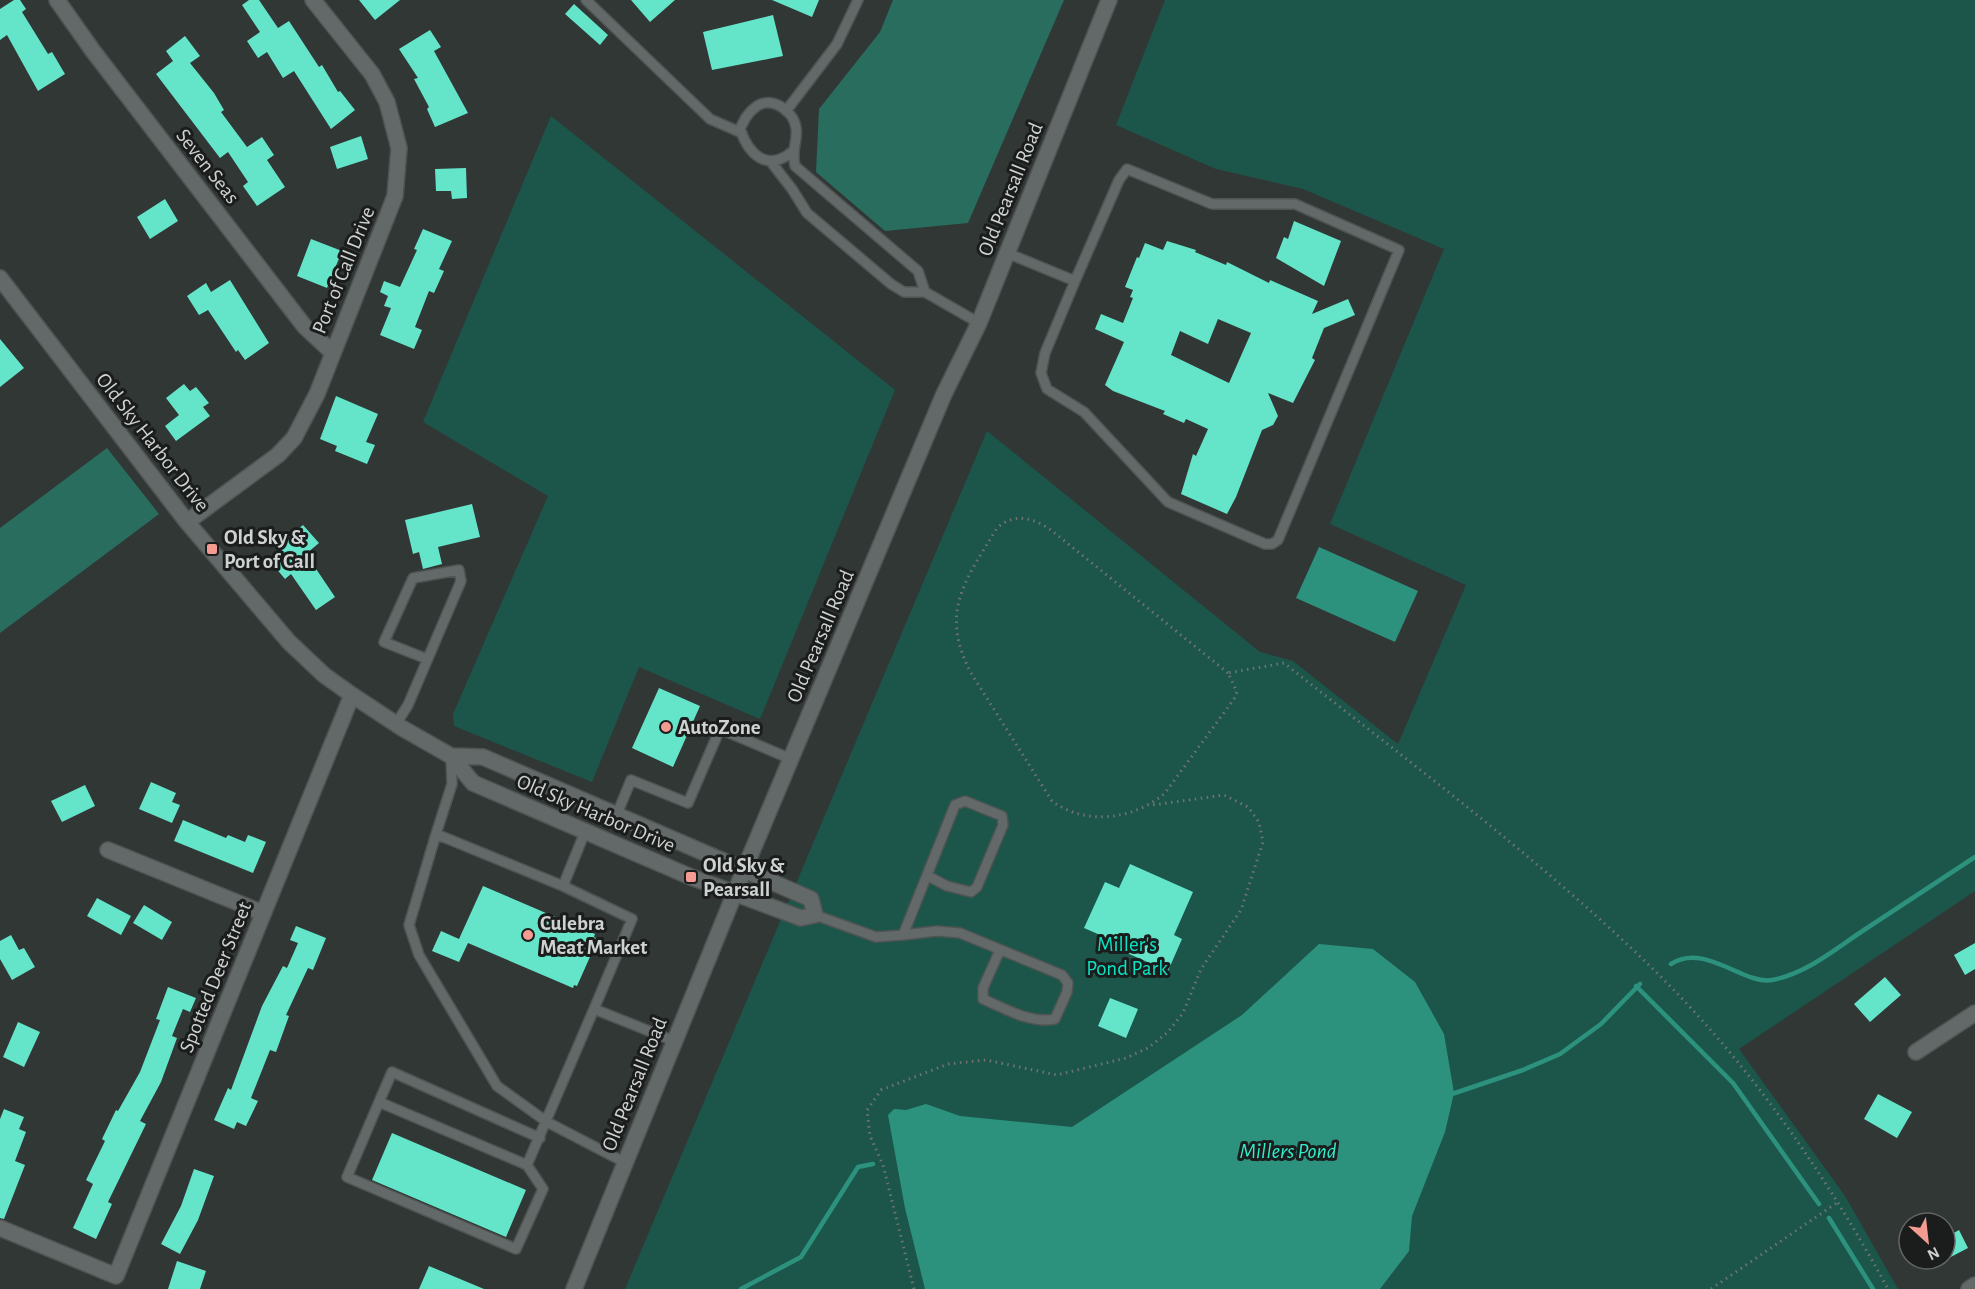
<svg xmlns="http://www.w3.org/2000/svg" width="1975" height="1289" font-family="'Alegreya Sans',sans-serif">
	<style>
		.green { fill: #1c564a }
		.forest { fill: #296d5f }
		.water { fill: #2c927e }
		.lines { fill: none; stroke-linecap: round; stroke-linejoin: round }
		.stream { stroke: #2c927e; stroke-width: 4.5 }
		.building { fill: #64e5ca; fill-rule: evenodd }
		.service-casing { stroke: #4f5453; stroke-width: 12 }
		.minor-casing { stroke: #4f5453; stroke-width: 18 }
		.secondary-casing { stroke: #4f5453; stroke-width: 18 }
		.path { stroke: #6f7472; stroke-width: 3; stroke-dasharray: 1.5 4.5; stroke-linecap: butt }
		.service { stroke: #636968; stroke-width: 9 }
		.minor { stroke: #636968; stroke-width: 15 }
		.secondary { stroke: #636968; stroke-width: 15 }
		.poi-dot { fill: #f59c92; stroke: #1b1d1d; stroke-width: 2 }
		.labels { text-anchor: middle; stroke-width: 6; stroke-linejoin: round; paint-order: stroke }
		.street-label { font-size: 21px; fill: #ced2d1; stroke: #1b1d1d }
		.poi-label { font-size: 21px; font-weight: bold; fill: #ced2d1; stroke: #1b1d1d; text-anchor: start }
		.park-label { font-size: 21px; fill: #09e3c2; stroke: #1b1d1d }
		.water-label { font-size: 22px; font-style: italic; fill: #2fefce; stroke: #1b1d1d }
	</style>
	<rect width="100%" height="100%" fill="#313735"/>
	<!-- green -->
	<path class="green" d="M 1165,0 L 1975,0 L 1975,891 L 1739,1049 L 1845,1196 L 1898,1289 L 625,1289 L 987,431 L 1260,652 L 1293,661 L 1398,744 L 1466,585 L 1330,524 L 1444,249 L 1303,189 L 1216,169 L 1116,125 Z
		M 551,116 L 895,390 L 760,719 L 639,667 L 592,782 L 454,726 L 453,714 L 548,496 L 423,422 Z"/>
	<!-- forest -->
	<path class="forest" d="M 893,0 L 1064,0 L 968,223 L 885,231 L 816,172 L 819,109 L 880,32 Z
		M 107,448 L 159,514 L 0,633 L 0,528 Z"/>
	<!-- water -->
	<path class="water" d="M 1319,547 L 1418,591 L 1395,642 L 1296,598 Z
		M 1319,944 L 1373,949 L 1415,982 L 1444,1034 L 1454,1093 L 1445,1132 L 1412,1216 L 1409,1251 L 1380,1289 L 925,1289 L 905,1208 L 888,1115 L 894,1109 L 906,1110 L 926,1104 L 960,1116 L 1072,1127 L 1242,1015 Z"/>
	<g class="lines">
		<!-- stream -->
		<path class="stream" d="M 1671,964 C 1705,942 1743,985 1772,980 C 1806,974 1835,949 1864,930 C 1901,906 1938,881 1975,857
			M 1636,986 L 1733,1083 L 1819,1204
			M 1449,1095 L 1523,1070 L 1560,1054 L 1601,1024 L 1640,984
			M 1829,1218 L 1873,1289
			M 741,1289 L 801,1257 L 858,1167 L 873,1164"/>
	</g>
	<!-- building -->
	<path class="building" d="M 14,0 L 20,0 L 26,9 L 22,12 L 48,54 L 52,52 L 65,74 L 38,91 L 7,35 L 0,40 L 0,9 Z
		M 249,0 L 259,0 L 278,28 L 289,21 L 319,67 L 322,65 L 338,92 L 340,91 L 355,110 L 331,129 L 294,71 L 283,78 L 267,52 L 258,58 L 247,41 L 260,32 L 242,5 Z
		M 359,0 L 400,0 L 375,20 Z
		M 631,0 L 675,0 L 650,22 Z
		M 772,0 L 819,0 L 812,17 Z
		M 574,4 L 608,35 L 600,45 L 565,14 Z
		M 773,15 L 783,56 L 712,70 L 703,32 Z
		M 430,30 L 441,47 L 434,51 L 468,113 L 435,127 L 427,109 L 429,107 L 414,79 L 418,78 L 399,49 Z
		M 185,36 L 200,56 L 190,63 L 214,93 L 224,110 L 221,112 L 247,147 L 262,137 L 274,155 L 267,160 L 285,187 L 257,206 L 243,186 L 248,182 L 228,152 L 220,158 L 156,74 L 173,61 L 166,51 Z
		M 361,136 L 368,159 L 337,169 L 330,147 Z
		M 466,168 L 467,198 L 452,199 L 451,191 L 436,191 L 435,169 Z
		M 165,199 L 178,221 L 150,239 L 137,217 Z
		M 1294,221 L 1341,241 L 1324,286 L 1276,258 L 1284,237 L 1288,239 Z
		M 423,229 L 452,241 L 439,269 L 444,271 L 434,293 L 429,291 L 415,327 L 422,330 L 414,349 L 380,335 L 391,308 L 384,306 L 388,296 L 380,292 L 384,281 L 400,287 L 417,250 L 414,249 Z
		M 311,239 L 342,251 L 327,288 L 297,276 Z
		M 1167,241 L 1196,250 L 1195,252 L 1226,265 L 1227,262 L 1269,283 L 1270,280 L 1318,301 L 1312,314 L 1348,299 L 1355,315 L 1324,328 L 1312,358 L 1315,360 L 1293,403 L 1268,393 L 1278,416 L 1273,425 L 1262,430 L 1236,497 L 1227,514 L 1181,494 L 1193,454 L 1196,456 L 1208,429 L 1186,419 L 1184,423 L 1163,414 L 1165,411 L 1113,391 L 1105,385 L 1124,342 L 1095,329 L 1101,314 L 1123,323 L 1133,298 L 1130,297 L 1133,290 L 1125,287 L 1137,257 L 1139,258 L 1145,243 L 1163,250 ZM 1218,319 L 1251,333 L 1229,383 L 1171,355 L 1180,331 L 1208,344 Z
		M 230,280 L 269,343 L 245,360 L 238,350 L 236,352 L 208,310 L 199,315 L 187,296 L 206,283 L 211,292 Z
		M 0,339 L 24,368 L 0,387 Z
		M 184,384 L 190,391 L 196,387 L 209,403 L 203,407 L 210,416 L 176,441 L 165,426 L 179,415 L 166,398 Z
		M 336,396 L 378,414 L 366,442 L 375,445 L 367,464 L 335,451 L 337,446 L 320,439 Z
		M 472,504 L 480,537 L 438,547 L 442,564 L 423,569 L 419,552 L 413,554 L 405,520 Z
		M 303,525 L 319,543 L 306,554 L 335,597 L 316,610 L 291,574 L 285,579 L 274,566 L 285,558 L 276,547 Z
		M 659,688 L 700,706 L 673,767 L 632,748 Z
		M 151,782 L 176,793 L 172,802 L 180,805 L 172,823 L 139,809 Z
		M 85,785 L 95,806 L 62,822 L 51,801 Z
		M 183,820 L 226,838 L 228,835 L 245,842 L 248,835 L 266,842 L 253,873 L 174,841 Z
		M 1130,864 L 1193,892 L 1174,935 L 1182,939 L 1168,971 L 1104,943 L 1107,938 L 1084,928 L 1105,882 L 1119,888 Z
		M 483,886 L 595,934 L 594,937 L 598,939 L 577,986 L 574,985 L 573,988 L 468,943 L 459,962 L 432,951 L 441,931 L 459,939 Z
		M 97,898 L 131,916 L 121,935 L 87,916 Z
		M 144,905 L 172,922 L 162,940 L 133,923 Z
		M 296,926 L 326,938 L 313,970 L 308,968 L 286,1015 L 289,1016 L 276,1052 L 270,1050 L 251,1098 L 258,1101 L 246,1126 L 237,1122 L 234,1129 L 214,1120 L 228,1088 L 231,1090 L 262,1006 L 283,966 L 287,968 L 298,943 L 290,940 Z
		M 11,935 L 19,950 L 24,948 L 35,967 L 12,980 L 0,959 L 0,941 Z
		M 1975,943 L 1975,969 L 1965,975 L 1954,955 Z
		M 1885,977 L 1901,995 L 1870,1022 L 1854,1004 Z
		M 168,987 L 196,998 L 190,1012 L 183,1009 L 172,1036 L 177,1038 L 161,1082 L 140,1121 L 146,1124 L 108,1202 L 112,1204 L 96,1239 L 73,1228 L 93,1184 L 86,1180 L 105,1141 L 102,1139 L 116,1110 L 118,1111 L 140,1072 L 160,1020 L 156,1019 Z
		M 1110,998 L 1138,1009 L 1126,1038 L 1098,1026 Z
		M 18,1022 L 40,1032 L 24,1067 L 3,1057 Z
		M 1878,1094 L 1912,1112 L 1897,1138 L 1864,1119 Z
		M 4,1109 L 24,1117 L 19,1129 L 26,1132 L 15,1161 L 25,1165 L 4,1219 L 0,1218 L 0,1119 Z
		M 392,1133 L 526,1190 L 506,1237 L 372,1180 Z
		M 194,1169 L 214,1176 L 198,1220 L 180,1254 L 161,1244 L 181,1206 Z
		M 1959,1230 L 1968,1248 L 1945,1260 L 1945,1238 Z
		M 177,1261 L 206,1271 L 200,1289 L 168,1289 Z
		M 429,1266 L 484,1289 L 419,1289 Z"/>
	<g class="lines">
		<defs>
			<path id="service" d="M 586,0 L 710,119 L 742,133
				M 786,111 L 837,44 L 858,0
				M 792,152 C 767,172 749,155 740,129 C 744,120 748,112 757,106 C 772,96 794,111 796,128 C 798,143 791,148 795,166 L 918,271 L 925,292
				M 771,162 L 792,189 L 807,213 L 891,284 L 904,292 L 925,292 L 979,323
				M 1007,253 L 1075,281 L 1045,353 L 1041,373 L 1047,389 L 1084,412 L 1168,502 L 1265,544 L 1272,544 L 1278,540 L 1399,250 L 1295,204 L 1212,204 L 1127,169 L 1119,180 L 1075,281
				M 396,724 L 408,705 L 461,581 L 459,570 L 413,578 L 384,642 L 427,659
				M 451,759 L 452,784 L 436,834 L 563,886 L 632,919 L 594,1009 L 674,1041
				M 617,814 L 631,780 L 688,803 L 720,729 L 791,759
				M 436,834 L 409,925 L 419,955 L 497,1086 L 547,1122 L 624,1162
				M 563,886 L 585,832
				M 815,915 L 876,937 L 903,935 L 955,805 L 965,801 L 1002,816 L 1003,825 L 977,887 L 971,892 L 947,886 L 928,876
				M 903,935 L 937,931 L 960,933 L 1062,975 L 1068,983 L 1067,992 L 1055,1019 C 1030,1024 1006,1009 983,999 L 983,988 L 1000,950
				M 379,1102 L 392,1072 L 540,1138
				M 527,1165 L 543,1189 L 516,1249 L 347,1177 L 379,1102 L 527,1165 L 594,1009"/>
			<path id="minor" d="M 57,0 L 93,51 L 305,327 L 332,352
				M 0,278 L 187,522 L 289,642 L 324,675 L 352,695 L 402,728 L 451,756 L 473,783 L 691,877 L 801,918 L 815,915 L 811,899 L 483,757 L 451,756
				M 187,522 L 278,455 L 294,438 L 317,394 L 395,196 L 399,148 L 387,102 L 372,74 L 313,0
				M 108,850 L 263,913
				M 1916,1052 L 1975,1013
				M 0,1228 L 116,1276 L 352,695
				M 1969,1289 L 1975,1285"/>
			<path id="secondary" d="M 574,1289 L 745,868 L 944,394 L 979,323 L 1109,0"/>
		</defs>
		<!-- service casing -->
		<use href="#service" class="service-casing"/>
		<!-- minor casing -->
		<use href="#minor" class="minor-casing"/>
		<!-- secondary casing -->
		<use href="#secondary" class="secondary-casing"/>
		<!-- path -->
		<path class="path" d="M 1228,673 L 1051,530 C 1033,518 1015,512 997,528 C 965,581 939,612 971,673 L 1052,801 C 1085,826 1134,820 1165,793 L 1234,699 L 1237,692 L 1228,673 L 1284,663 C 1409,762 1539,858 1653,969 C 1748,1062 1825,1173 1888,1289
			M 914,1289 L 883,1165 L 870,1136 L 867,1110 L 881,1090 L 948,1064 L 986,1060 L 1057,1075 L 1126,1058 L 1148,1048 L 1168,1032 L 1183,1013 L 1201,969 L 1241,910 L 1263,842 L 1259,822 L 1248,807 L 1224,795 L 1153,805
			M 1711,1289 L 1838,1202"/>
		<!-- service -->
		<use href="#service" class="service"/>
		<!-- minor -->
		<use href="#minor" class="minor"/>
		<!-- secondary -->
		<use href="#secondary" class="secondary"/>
	</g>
	<!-- markers -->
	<g class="poi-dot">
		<rect x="206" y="543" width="12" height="12" rx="3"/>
		<circle cx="666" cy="727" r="6"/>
		<rect x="685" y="871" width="12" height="12" rx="3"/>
		<circle cx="528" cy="935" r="6"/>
	</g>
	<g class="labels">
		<!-- street labels -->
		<g class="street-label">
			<text transform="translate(208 166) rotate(52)" y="7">Seven Seas</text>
			<text transform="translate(1010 189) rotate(-68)" y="7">Old Pearsall Road</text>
			<text transform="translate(343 270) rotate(-68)" y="7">Port of Call Drive</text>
			<text transform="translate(153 442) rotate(52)" y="7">Old Sky Harbor Drive</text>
			<text transform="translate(820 636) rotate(-67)" y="7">Old Pearsall Road</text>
			<text transform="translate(596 813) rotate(23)" y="7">Old Sky Harbor Drive</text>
			<text transform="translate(215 977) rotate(-68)" y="7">Spotted Deer Street</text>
			<text transform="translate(634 1084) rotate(-68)" y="7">Old Pearsall Road</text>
		</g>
		<!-- poi labels -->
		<g class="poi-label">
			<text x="224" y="544">Old Sky &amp;<tspan x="224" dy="24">Port of Call</tspan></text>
			<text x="678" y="734">AutoZone</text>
			<text x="703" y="872">Old Sky &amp;<tspan x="703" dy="24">Pearsall</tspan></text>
			<text x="540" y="930">Culebra<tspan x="540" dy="24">Meat Market</tspan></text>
		</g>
		<!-- park labels -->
		<g class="park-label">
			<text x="1127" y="951">Miller's<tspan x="1127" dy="24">Pond Park</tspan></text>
		</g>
		<!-- water labels -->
		<g class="water-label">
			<text x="1288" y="1158">Millers Pond</text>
		</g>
	</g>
	<!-- north arrow -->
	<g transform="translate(1927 1241) rotate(153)"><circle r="28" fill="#1b1d1d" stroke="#636565" stroke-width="1.5"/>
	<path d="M0-4.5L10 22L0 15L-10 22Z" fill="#f59c92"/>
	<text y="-9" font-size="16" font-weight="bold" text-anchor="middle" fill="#ced2d1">N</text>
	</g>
</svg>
